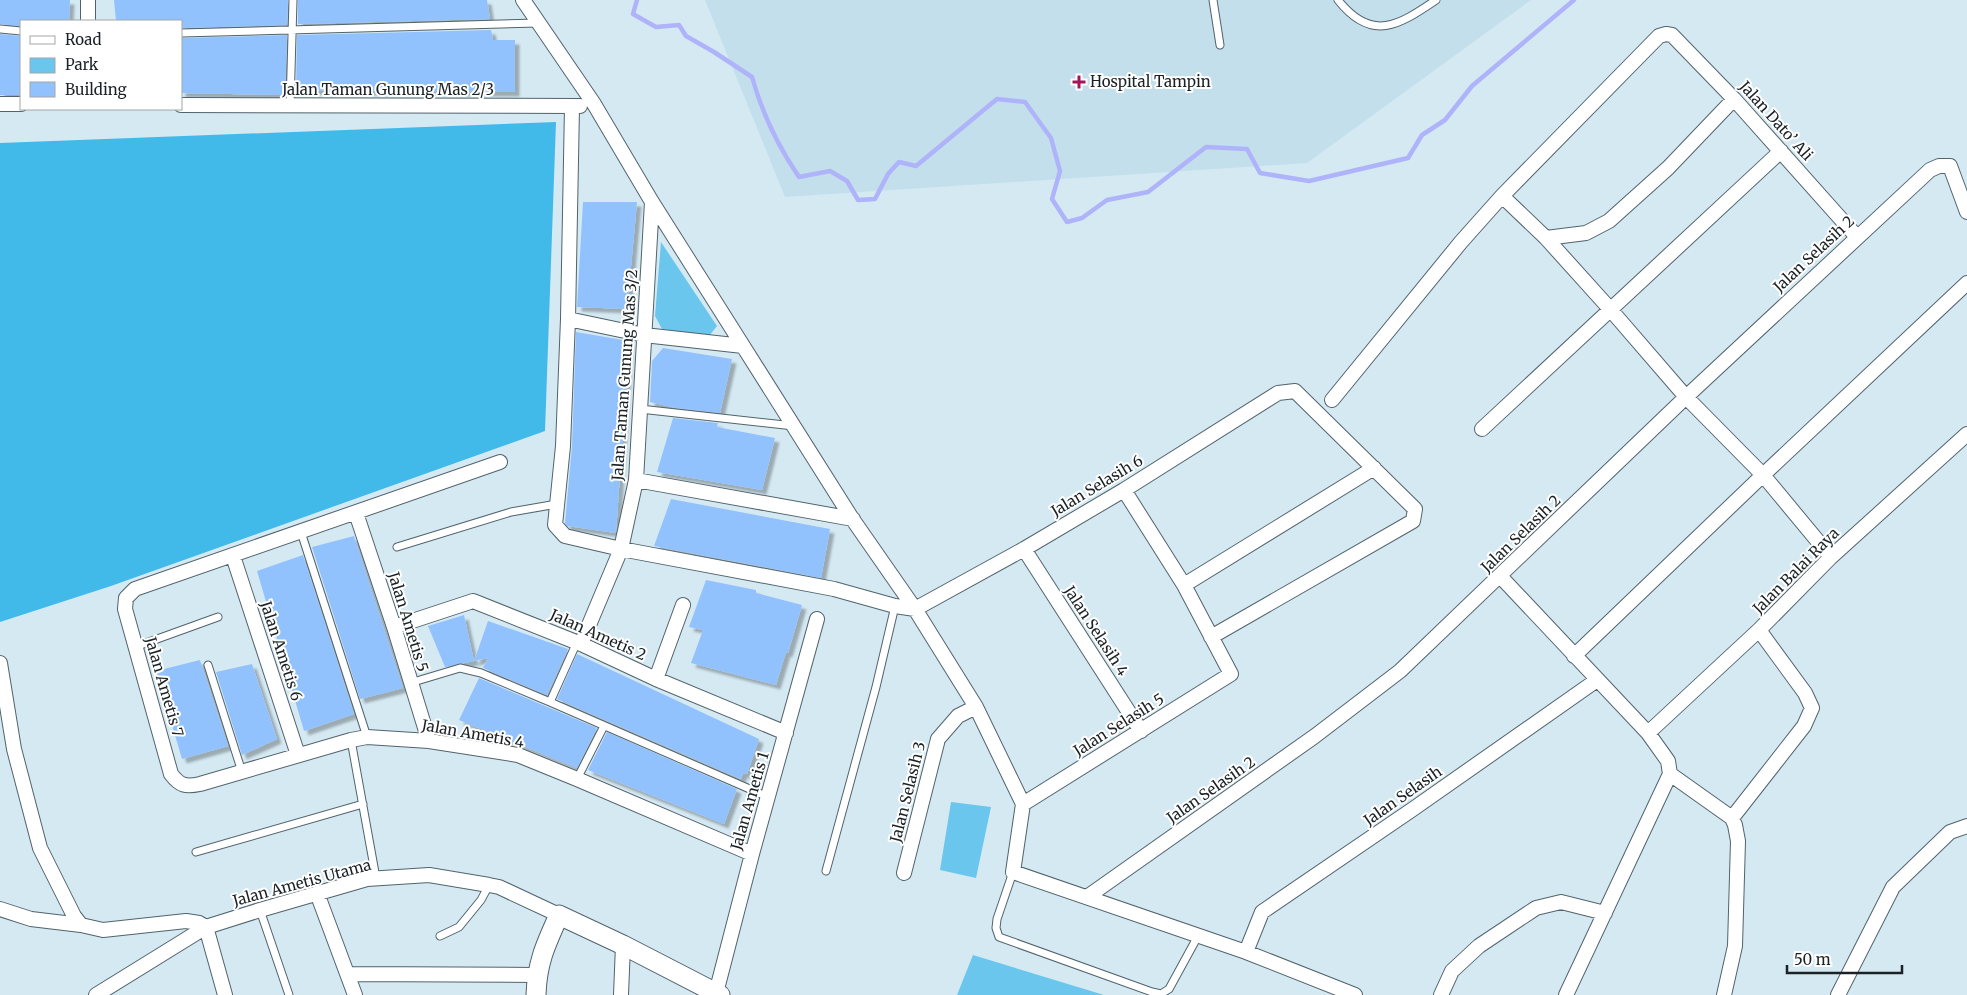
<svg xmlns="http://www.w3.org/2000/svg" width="1967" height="995" font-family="Merriweather,serif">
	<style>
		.built { fill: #c3dfec }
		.green { fill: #6ac6ed }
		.forest { fill: #41bae9 }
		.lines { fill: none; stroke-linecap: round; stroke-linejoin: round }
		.stream { stroke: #afb3fa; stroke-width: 4.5 }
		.building { fill: #92c2fe; filter: url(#shadow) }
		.lane-casing { stroke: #51636c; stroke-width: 9 }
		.street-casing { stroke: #51636c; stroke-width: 16 }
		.secondary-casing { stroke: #51636c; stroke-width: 21 }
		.lane { stroke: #fff; stroke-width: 7 }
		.street { stroke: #fff; stroke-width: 14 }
		.secondary { stroke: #fff; stroke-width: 19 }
		.poi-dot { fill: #a41558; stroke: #fff; stroke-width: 2 }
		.labels { text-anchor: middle; stroke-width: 4; stroke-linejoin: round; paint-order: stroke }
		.poi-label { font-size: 15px; fill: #1a2225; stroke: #fff; text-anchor: start }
		.street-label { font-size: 15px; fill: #1a2225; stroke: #fff }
	</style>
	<defs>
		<filter id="shadow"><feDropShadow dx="4.5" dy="4.5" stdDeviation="1" flood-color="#0004"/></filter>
	</defs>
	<rect width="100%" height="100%" fill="#d5e9f3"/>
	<!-- built -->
	<path class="built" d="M 705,0 L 1531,0 L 1307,163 L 785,197 Z"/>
	<!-- green -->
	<path class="green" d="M 661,242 L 717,326 L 709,336 L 662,329 L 655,316 Z
		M 951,802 L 991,807 L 976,878 L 940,870 Z
		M 973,955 L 1104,995 L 957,995 Z"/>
	<!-- forest -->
	<path class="forest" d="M 556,122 L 545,431 L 111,586 L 0,622 L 0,143 Z"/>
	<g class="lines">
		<!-- stream -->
		<path class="stream" d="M 637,0 L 633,14 L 656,27 L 679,25 L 686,36 L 714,52 L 752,77 C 762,113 778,146 799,177 L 830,171 L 847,181 L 858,200 L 875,199 L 888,174 L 899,162 L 916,166 L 997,99 L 1025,102 L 1051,138 L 1060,171 L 1052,199 L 1067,222 L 1082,218 L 1107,200 L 1148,192 L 1206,147 L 1247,149 L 1260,173 L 1309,181 L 1408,158 L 1422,135 L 1445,120 L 1472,86 L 1574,0"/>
	</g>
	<!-- building -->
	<path class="building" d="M 0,0 L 70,0 L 69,21 L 21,21 L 21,26 L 0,24 Z
		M 114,0 L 288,0 L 287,25 L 181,28 L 181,21 L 116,21 Z
		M 298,0 L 487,0 L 490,19 L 298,24 Z
		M 491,30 L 493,40 L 515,40 L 515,92 L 296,90 L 297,35 Z
		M 0,34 L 21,36 L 21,95 L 0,95 Z
		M 287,35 L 285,95 L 181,93 L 181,38 Z
		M 583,202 L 637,202 L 627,309 L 577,307 Z
		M 576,332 L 629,341 L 616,533 L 567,526 L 565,523 L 572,446 Z
		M 663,348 L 732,359 L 720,413 L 676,408 L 650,402 L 652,361 Z
		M 673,418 L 718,423 L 717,427 L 775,438 L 762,490 L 657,472 Z
		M 671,499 L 830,529 L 821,578 L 654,546 Z
		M 354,536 L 403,688 L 360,699 L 312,547 Z
		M 303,555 L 354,714 L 304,731 L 257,571 Z
		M 706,580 L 756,590 L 756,593 L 802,605 L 788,653 L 786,652 L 776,685 L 691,663 L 703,630 L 689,627 Z
		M 464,615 L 474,661 L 445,667 L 428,626 Z
		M 488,621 L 568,649 L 547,695 L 483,668 L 488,658 L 474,661 Z
		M 577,654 L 759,739 L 747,774 L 743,773 L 741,779 L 557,699 Z
		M 200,660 L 228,746 L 182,759 L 156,671 Z
		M 252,664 L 277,739 L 242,755 L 216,672 Z
		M 479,678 L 597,728 L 577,768 L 459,720 Z
		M 607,732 L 737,789 L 724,824 L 588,770 Z"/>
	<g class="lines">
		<defs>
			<path id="lane" d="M 1213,0 L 1220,45
				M 1338,0 C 1372,43 1399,25 1436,0
				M 0,29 L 21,31
				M 181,33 L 538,23
				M 290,106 L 293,0
				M 640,409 L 794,426
				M 301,532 L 367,737
				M 397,547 L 511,512 L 557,504
				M 135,647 L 218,617
				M 208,665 L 242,772
				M 410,683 L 460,668 L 481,673 L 550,702 L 768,797
				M 550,702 L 577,642
				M 351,740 L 376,878
				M 577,779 L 604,726
				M 196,852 L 363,804
				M 826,871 L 876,687 L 895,606
				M 1013,872 L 997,919 L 996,928 L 999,937 L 1152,992 L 1161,994 L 1169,989 L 1198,936
				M 260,910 L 289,995
				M 440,936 L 459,927 L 481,900 L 489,885"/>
			<path id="street" d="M 523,0 L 594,104 L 652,202 L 743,346 L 851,517 L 915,609 L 976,707 L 1023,804 L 1013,872 L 1246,952 L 1355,995
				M 88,21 L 88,0
				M 0,104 L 21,104
				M 181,105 L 580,106
				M 572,107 L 568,319 L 563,446 L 555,525 L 565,536 L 621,549 L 834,589 L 895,606 L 915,609 L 1024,549 L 1124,490 L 1278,393 L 1295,391 L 1415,509 L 1413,521 L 1211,637
				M 1502,196 L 1546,238 L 1610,309 L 1686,397 L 1763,475 L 1831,557
				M 1546,238 L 1586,233 L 1609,221 L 1668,168 L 1734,99
				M 568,319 L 644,335 L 743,346
				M 1332,400 L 1461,242 L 1502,196 L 1659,36 L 1666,34 L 1672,35 L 1734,99 L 1857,237
				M 1482,429 L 1781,151
				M 500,462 L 135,589 L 126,598 L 125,609 L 171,774 C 180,786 186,787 200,784 L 351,740 L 367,737 L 429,741 L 518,755 L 577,779 L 752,854
				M 636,480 L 853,519
				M 356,513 L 394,627 L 429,741
				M 1024,549 L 1141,731
				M 233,556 L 298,755
				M 1500,576 L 1648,733 L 1668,761 L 1670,774 L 1566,995
				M 1184,585 L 1374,468
				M 394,627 L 473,601 L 581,644 L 656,679 L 786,733
				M 581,644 L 621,549 L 636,480 L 652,202
				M 1574,656 L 1763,475 L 1967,283
				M 0,663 L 14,749 L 40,848 L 74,916 L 81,925
				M 656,679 L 683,605
				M 1648,733 L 1759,630 L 1831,557 L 1967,434
				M 1670,774 L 1732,818 L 1735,825 L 1738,841 L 1735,946 L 1724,995
				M 1023,804 L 1231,674 L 1184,585 L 1124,490
				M 1732,818 L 1804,726 L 1812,708 L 1805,693 L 1759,630
				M 904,873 L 938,739 L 958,716 L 976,707
				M 317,893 L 355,995
				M 1087,897 L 1315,736 L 1400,671 L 1686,397 L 1930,170 L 1939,166 L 1950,166 L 1967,212
				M 0,909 L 31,919 L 81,925 L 103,930 L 186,921 L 199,923 L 206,927 L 225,995
				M 1246,952 L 1262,912 L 1413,809 L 1597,680
				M 348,974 L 537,975
				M 716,993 L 752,854 L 817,619
				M 96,995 L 206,927 L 260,910 L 367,879 L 429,875 L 489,885 L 499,887 L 559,915
				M 621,995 L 623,945
				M 1441,995 L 1452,971 L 1479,946 L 1536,908 L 1561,902 L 1605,913
				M 1838,995 L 1893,887 L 1950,832 L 1967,826"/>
			<path id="secondary" d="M 536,995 C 537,962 546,944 559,915 L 623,945 L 720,995"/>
		</defs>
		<!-- lane casing -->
		<use href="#lane" class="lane-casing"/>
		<!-- street casing -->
		<use href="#street" class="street-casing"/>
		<!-- secondary casing -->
		<use href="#secondary" class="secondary-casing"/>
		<!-- lane -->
		<use href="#lane" class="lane"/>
		<!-- street -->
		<use href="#street" class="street"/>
		<!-- secondary -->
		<use href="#secondary" class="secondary"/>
	</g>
	<!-- markers -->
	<path class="poi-dot" d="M1076.5 74.5h5v5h5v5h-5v5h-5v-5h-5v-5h5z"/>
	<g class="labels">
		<!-- poi labels -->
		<g class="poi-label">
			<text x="1090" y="87">Hospital Tampin</text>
		</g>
		<!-- street labels -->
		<g class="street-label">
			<text x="388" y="95">Jalan Taman Gunung Mas 2/3</text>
			<text transform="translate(1776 121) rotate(48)" y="5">Jalan Dato’ Ali</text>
			<text transform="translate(1814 254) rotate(-43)" y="5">Jalan Selasih 2</text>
			<text transform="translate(625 375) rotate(-86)" y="5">Jalan Taman Gunung Mas 3/2</text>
			<text transform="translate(1097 486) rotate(-31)" y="5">Jalan Selasih 6</text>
			<text transform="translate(1521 534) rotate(-44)" y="5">Jalan Selasih 2</text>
			<text transform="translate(1796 571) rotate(-45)" y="5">Jalan Balai Raya</text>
			<text transform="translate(408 622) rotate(73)" y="5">Jalan Ametis 5</text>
			<text transform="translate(1096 631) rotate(57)" y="5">Jalan Selasih 4</text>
			<text transform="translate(598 635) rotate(24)" y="5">Jalan Ametis 2</text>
			<text transform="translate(281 651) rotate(72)" y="5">Jalan Ametis 6</text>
			<text transform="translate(164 687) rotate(74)" y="5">Jalan Ametis 7</text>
			<text transform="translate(1119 725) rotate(-32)" y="5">Jalan Selasih 5</text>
			<text transform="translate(473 734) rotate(10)" y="5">Jalan Ametis 4</text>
			<text transform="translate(1211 790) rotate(-35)" y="5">Jalan Selasih 2</text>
			<text transform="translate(908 792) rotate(-76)" y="5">Jalan Selasih 3</text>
			<text transform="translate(1403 796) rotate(-35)" y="5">Jalan Selasih</text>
			<text transform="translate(750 801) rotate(-74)" y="5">Jalan Ametis 1</text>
			<text transform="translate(302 883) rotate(-15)" y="5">Jalan Ametis Utama</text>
		</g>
	</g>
	<!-- legend -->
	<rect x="20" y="20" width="162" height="90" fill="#ffffff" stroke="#a3a7a8"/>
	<rect x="30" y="36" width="25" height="8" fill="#ffffff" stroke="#a3a7a8"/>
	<text x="65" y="45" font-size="15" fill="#1a2225">Road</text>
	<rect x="30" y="58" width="25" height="15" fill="#6ac6ed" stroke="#a3a7a8"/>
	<text x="65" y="70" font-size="15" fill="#1a2225">Park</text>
	<rect x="30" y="82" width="25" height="15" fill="#92c2fe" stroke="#a3a7a8"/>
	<text x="65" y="95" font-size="15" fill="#1a2225">Building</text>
	<!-- scale -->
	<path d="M1787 965v8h115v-8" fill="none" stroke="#1a2225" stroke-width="2.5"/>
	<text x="1794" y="965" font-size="15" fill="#1a2225" stroke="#ffffff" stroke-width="4" paint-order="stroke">50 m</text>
</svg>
